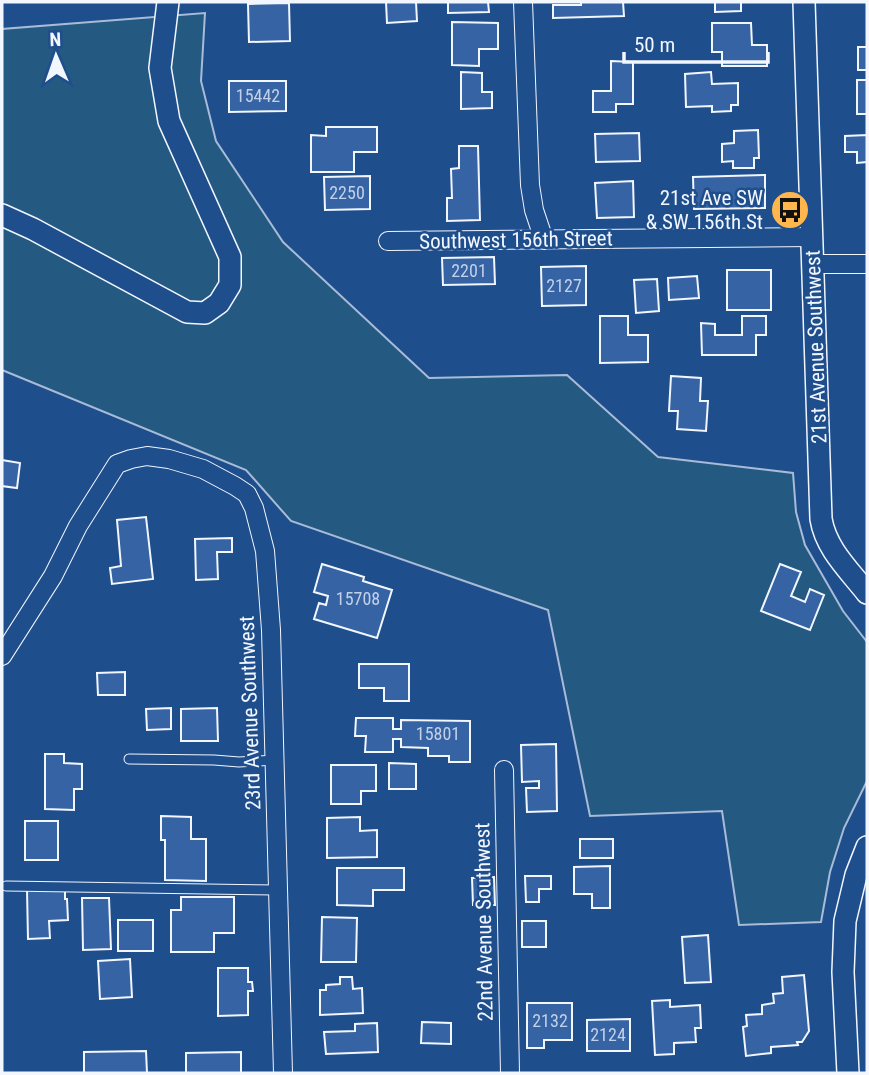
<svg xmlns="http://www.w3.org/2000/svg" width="869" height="1075" font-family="'Roboto Condensed',sans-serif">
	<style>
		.green { fill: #245a82; stroke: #a8bbd7; stroke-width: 2 }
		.building { fill: #3563a3; stroke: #f2f6ff; stroke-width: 2 }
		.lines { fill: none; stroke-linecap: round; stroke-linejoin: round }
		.service-casing { stroke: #f2f6ff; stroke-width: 11 }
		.minor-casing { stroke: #f2f6ff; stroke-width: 20 }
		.tertiary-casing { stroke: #f2f6ff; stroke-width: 24 }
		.service { stroke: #1f4e8c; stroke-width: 9 }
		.minor { stroke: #1f4e8c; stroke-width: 18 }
		.tertiary { stroke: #1f4e8c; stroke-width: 21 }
		.labels { text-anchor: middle; stroke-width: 5; stroke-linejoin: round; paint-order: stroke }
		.number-label { font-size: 18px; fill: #c3d1e8 }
		.poi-label { font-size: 21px; fill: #f2f6ff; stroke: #1f4e8c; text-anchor: end }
		.street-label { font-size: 21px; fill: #f2f6ff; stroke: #1f4e8c }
	</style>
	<rect width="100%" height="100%" fill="#1f4e8c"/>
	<!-- green -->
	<path class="green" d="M 205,13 L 201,81 L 216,141 L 283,242 L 429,378 L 567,375 L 658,457 L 793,473 L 796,512 L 805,545 L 843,611 L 867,642 L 867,781 L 844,828 L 830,872 L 821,922 L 739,925 L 722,811 L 590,816 L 548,610 L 291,521 L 246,470 L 2,370 L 2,29 Z"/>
	<!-- building -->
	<path class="building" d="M 386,2 L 416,2 L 417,21 L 387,23 Z
		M 448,2 L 488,2 L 489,12 L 448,13 Z
		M 581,2 L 623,2 L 624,16 L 553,18 L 553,5 L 581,5 Z
		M 715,2 L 741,2 L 741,11 L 715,12 Z
		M 289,3 L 290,41 L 249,42 L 248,4 Z
		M 452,22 L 498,23 L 498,49 L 479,49 L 479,66 L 452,65 Z
		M 712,23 L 751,23 L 752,45 L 767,45 L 767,66 L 722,66 L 722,52 L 712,52 Z
		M 858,47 L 867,47 L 867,70 L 858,70 Z
		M 611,61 L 633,62 L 633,104 L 616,104 L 616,112 L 593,112 L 593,91 L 611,91 Z
		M 461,72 L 482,73 L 482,92 L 492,92 L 492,108 L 461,109 Z
		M 711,72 L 712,84 L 738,83 L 738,105 L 731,105 L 731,111 L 712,112 L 712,106 L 686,107 L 685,74 Z
		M 857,80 L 867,80 L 867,114 L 857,114 Z
		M 229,81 L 286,81 L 286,111 L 229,112 Z
		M 326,127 L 377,127 L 377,152 L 354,152 L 354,172 L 311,172 L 311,135 L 326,136 Z
		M 758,130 L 759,158 L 754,158 L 754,168 L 733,168 L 733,161 L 722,162 L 722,144 L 734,143 L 734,131 Z
		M 639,133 L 640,161 L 596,162 L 595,134 Z
		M 867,135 L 867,162 L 857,163 L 857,152 L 845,152 L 845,136 Z
		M 459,146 L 478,146 L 480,220 L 447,221 L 447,198 L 452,198 L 451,169 L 459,168 Z
		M 765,175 L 765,208 L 694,209 L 693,177 Z
		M 370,176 L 370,209 L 325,210 L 324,177 Z
		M 633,181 L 634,217 L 597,218 L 595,183 Z
		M 494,257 L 495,284 L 443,285 L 442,258 Z
		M 586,266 L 586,305 L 542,306 L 541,267 Z
		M 727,270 L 771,270 L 771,310 L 727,310 Z
		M 697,276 L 699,298 L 669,300 L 668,278 Z
		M 657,279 L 659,311 L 636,313 L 634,280 Z
		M 600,316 L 628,316 L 628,335 L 648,335 L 648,362 L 600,363 Z
		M 742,316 L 766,316 L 766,335 L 756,335 L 756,355 L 702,355 L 701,323 L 715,324 L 715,335 L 742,335 Z
		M 671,376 L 701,378 L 700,401 L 708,401 L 706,431 L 677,429 L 678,411 L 669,411 Z
		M 2,460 L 20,463 L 17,488 L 2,486 Z
		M 146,517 L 153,579 L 112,584 L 110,568 L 121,566 L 117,520 Z
		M 232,538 L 232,552 L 217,552 L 218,579 L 196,580 L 195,539 Z
		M 322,564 L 364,577 L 363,581 L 392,590 L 377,638 L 314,619 L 319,603 L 326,605 L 328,596 L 314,592 Z
		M 780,564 L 801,572 L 791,596 L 805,602 L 810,589 L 824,595 L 810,630 L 761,611 Z
		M 359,664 L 409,664 L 409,701 L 384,701 L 384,688 L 359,688 Z
		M 125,672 L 125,695 L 98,695 L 97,673 Z
		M 171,708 L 171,729 L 147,730 L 146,709 Z
		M 217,708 L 218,741 L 181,741 L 181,709 Z
		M 356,718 L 393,718 L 393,729 L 401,729 L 401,720 L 470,721 L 470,762 L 449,762 L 449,756 L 428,756 L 428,748 L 401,747 L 401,739 L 393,739 L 393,752 L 365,752 L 366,736 L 355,736 Z
		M 556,744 L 557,811 L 527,812 L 526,788 L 539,788 L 539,781 L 522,782 L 521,745 Z
		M 45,754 L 64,754 L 64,763 L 82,764 L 82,789 L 74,789 L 74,810 L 45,809 Z
		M 389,763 L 416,764 L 416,789 L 389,789 Z
		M 331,765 L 376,765 L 376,791 L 361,791 L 361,804 L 331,804 Z
		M 161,816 L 191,817 L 191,839 L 206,839 L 206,881 L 165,880 L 165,840 L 161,840 Z
		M 360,817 L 360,831 L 377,830 L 377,857 L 327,858 L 327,818 Z
		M 25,821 L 58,821 L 58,860 L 25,860 Z
		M 580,839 L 613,839 L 613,858 L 580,858 Z
		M 610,866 L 610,908 L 592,908 L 592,894 L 574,894 L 574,867 Z
		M 337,868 L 404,868 L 404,890 L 373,890 L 373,906 L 337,905 Z
		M 525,876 L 551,876 L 551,889 L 539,889 L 539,902 L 526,902 Z
		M 494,877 L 495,905 L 473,905 L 472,878 Z
		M 65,889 L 65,899 L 67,899 L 68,920 L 49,921 L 50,938 L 28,939 L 27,890 Z
		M 181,897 L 234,897 L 234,933 L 214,933 L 214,952 L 171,952 L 171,910 L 181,910 Z
		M 82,898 L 109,898 L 111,949 L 83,950 Z
		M 322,917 L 357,918 L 356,962 L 321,962 Z
		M 118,920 L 153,920 L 153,951 L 118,951 Z
		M 522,921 L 546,921 L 546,947 L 522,947 Z
		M 708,935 L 711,982 L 685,983 L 682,937 Z
		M 130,959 L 132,997 L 100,999 L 98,961 Z
		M 218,968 L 248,968 L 248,982 L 252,982 L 253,991 L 248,991 L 248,1015 L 218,1016 Z
		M 804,975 L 809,1031 L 802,1042 L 797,1042 L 798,1045 L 771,1047 L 771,1053 L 746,1056 L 743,1027 L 747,1026 L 746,1015 L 762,1014 L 762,1005 L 774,1003 L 773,994 L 783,993 L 782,977 Z
		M 340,977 L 352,977 L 353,989 L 362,988 L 363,1013 L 320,1015 L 320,990 L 326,990 L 326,985 L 340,984 Z
		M 670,1000 L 670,1007 L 700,1005 L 701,1028 L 695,1028 L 696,1042 L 674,1043 L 674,1054 L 655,1055 L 652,1001 Z
		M 527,1003 L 572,1003 L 572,1040 L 544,1040 L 544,1048 L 527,1048 Z
		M 630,1019 L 630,1051 L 587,1051 L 587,1020 Z
		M 422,1022 L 451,1023 L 451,1044 L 421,1043 Z
		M 377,1023 L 378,1052 L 326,1054 L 324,1032 L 355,1031 L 355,1024 Z
		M 146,1051 L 147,1073 L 84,1073 L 84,1052 Z
		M 241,1052 L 241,1073 L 186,1073 L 186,1053 Z"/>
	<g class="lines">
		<defs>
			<path id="service" d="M 129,759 L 214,760 L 239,762 L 275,760
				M 6,886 L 278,890"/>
			<path id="minor" d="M 523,2 L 530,185 L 534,210 L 544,240
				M 388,241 L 812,237
				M 813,264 L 867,264
				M 2,656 L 53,576 L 78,526 L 117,464 L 131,459 L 147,456 L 169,459 L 203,469 L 235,486 L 247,494 L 254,508 L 265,551 L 271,630 L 283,1073
				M 504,770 L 510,1073"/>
			<path id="tertiary" d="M 804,2 L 821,519 C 826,549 849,570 867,593
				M 2,215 L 33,229 L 187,312 L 205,313 L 219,303 L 230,285 L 230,257 L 169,121 L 160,68 L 168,2
				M 848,1073 L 843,972 L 845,921 L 856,875 L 867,847"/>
		</defs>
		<!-- service casing -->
		<use href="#service" class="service-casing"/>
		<!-- minor casing -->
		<use href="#minor" class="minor-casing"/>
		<!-- tertiary casing -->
		<use href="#tertiary" class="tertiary-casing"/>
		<!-- service -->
		<use href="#service" class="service"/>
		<!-- minor -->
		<use href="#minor" class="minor"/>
		<!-- tertiary -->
		<use href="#tertiary" class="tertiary"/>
	</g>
	<!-- icons -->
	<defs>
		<symbol id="bus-disc" viewBox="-11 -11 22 22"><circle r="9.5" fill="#ffb74d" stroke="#1f4e8c"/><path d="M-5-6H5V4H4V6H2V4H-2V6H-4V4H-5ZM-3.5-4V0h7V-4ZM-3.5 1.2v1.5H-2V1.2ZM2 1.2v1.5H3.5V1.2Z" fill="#111"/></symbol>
	</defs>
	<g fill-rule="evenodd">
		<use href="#bus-disc" x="768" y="188" width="44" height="44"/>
	</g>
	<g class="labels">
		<!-- number labels -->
		<g class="number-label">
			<text x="258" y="102">15442</text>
			<text x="347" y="199">2250</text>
			<text x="469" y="277">2201</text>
			<text x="564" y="292">2127</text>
			<text x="358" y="605">15708</text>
			<text x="438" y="740">15801</text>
			<text x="550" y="1027">2132</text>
			<text x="608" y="1041">2124</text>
		</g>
		<!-- poi labels -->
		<g class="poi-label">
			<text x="763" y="205">21st Ave SW<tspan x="763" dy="24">&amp; SW 156th St</tspan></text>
		</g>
		<!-- street labels -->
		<g class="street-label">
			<text transform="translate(516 240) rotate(-1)" y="7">Southwest 156th Street</text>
			<text transform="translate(816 347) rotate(-92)" y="7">21st Avenue Southwest</text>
			<text transform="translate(250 713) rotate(-92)" y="7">23rd Avenue Southwest</text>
			<text transform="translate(484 922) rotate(-91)" y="7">22nd Avenue Southwest</text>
		</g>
	</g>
	<!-- border -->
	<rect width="869" height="1075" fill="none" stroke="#f2f6ff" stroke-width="7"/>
	<!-- north arrow -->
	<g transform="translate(56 56) rotate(358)" stroke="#1f4e8c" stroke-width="5" paint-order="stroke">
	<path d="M0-5L12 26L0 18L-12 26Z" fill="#f2f6ff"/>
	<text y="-10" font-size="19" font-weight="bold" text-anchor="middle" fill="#f2f6ff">N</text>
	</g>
	<!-- scale -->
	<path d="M624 52v10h144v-10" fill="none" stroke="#f2f6ff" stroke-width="3.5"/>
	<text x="634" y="52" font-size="21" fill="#f2f6ff" stroke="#1f4e8c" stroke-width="5" paint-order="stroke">50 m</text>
</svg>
